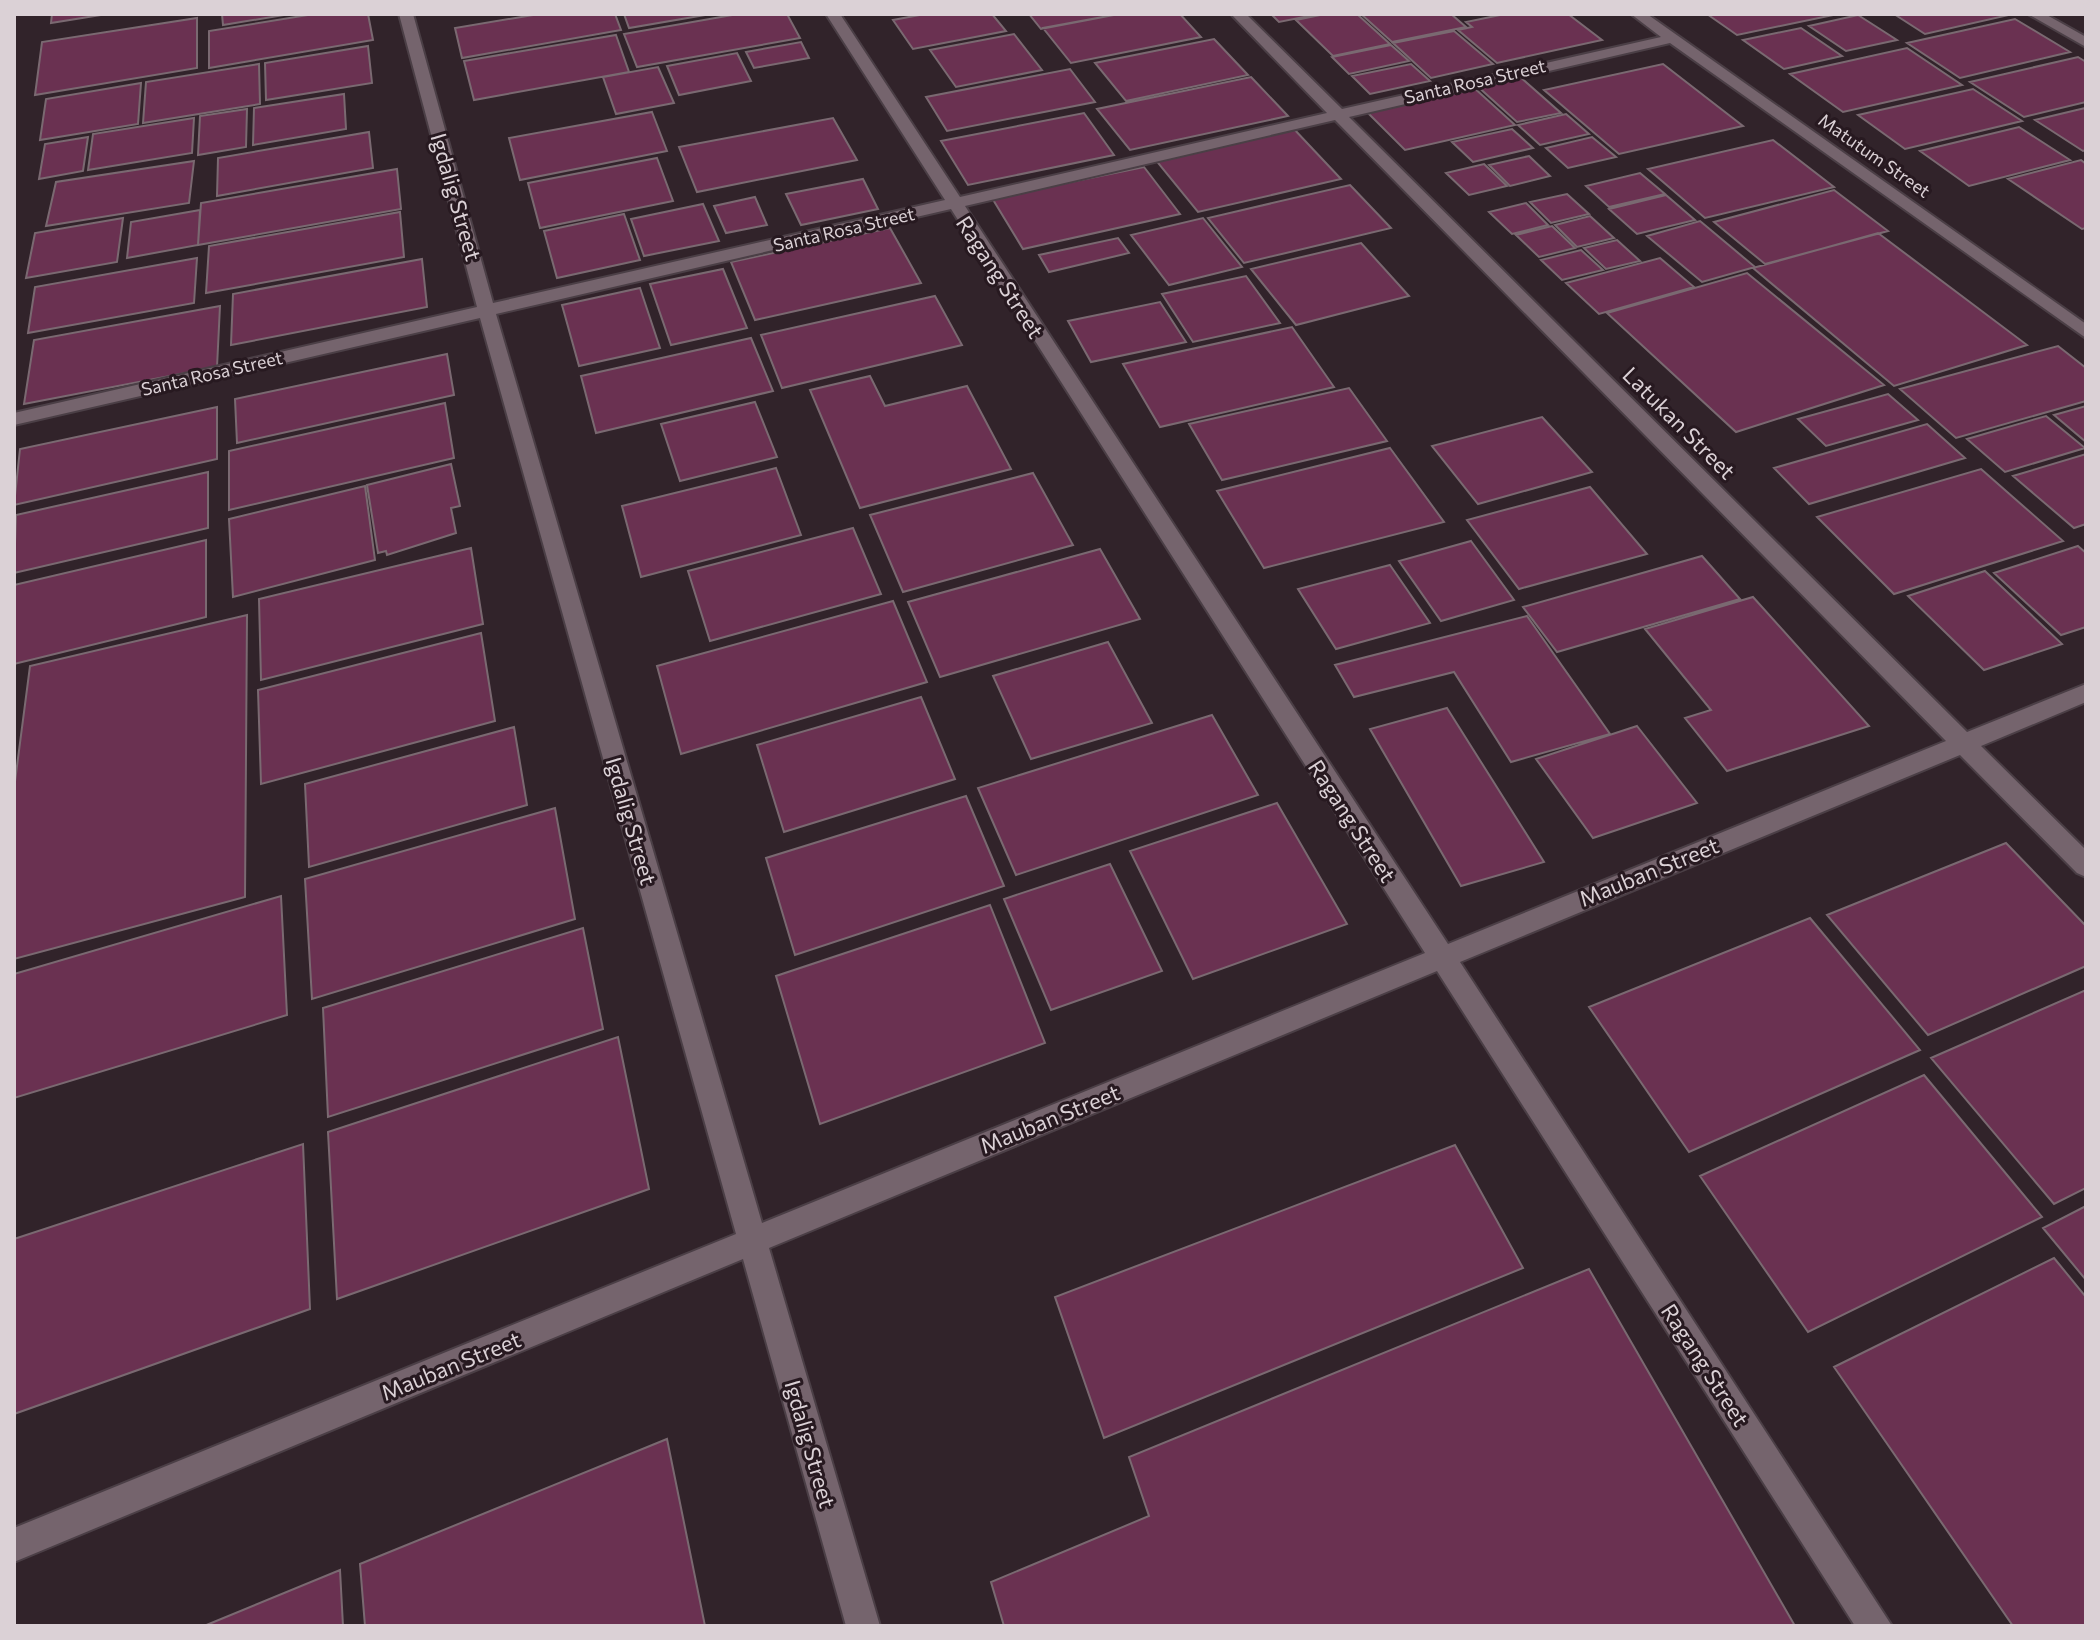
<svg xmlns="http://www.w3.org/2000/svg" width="2100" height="1640" font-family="Commissioner,sans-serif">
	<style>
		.building { fill: #6a3151; stroke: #7a6971; stroke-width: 2 }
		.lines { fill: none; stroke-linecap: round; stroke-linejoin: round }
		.minor-casing { stroke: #4b3f46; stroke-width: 4 }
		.minor { fill: #75646d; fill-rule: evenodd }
		.labels { text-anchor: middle; stroke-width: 6; stroke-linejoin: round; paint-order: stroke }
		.far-street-label { font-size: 18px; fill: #dbd1d6; stroke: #271920 }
		.street-label { font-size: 22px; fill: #dbd1d6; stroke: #271920 }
	</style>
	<rect width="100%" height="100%" fill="#31232a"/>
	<!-- building -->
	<path class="building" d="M 52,14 L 107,14 L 51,23 Z
		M 222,14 L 290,14 L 223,25 Z
		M 314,14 L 368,14 L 373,40 L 209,68 L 209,31 Z
		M 539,14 L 615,14 L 621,30 L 462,58 L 455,28 Z
		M 624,14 L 711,14 L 629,28 Z
		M 738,14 L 787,14 L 800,38 L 637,67 L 624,34 Z
		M 925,14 L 992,14 L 1006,31 L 913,49 L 893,20 Z
		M 1029,14 L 1119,14 L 1041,29 Z
		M 1119,14 L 1180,14 L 1201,37 L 1071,63 L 1043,28 Z
		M 1271,14 L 1319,14 L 1279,22 Z
		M 1325,14 L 1357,14 L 1390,44 L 1333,56 L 1296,20 Z
		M 1361,14 L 1451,14 L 1466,27 L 1392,42 Z
		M 1505,14 L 1568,14 L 1602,40 L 1497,63 L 1458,30 L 1472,27 L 1466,22 Z
		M 1707,14 L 1838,14 L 1737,35 Z
		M 1894,14 L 2007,14 L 2009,15 L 1925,34 Z
		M 1858,15 L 1897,40 L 1846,51 L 1809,26 Z
		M 197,18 L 197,68 L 35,95 L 42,42 Z
		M 2015,19 L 2070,52 L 1960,78 L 1907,43 Z
		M 1801,28 L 1842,56 L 1784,69 L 1743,40 Z
		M 1454,31 L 1493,64 L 1431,78 L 1393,43 Z
		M 1014,34 L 1042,70 L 956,87 L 930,50 Z
		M 616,35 L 629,72 L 474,100 L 464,61 Z
		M 1214,39 L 1248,75 L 1126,101 L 1095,63 Z
		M 801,42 L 809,58 L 754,68 L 746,52 Z
		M 1391,45 L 1409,61 L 1349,74 L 1332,57 Z
		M 368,46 L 372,83 L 266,100 L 265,63 Z
		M 1907,48 L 1962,85 L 1843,112 L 1790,74 Z
		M 737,53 L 751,81 L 679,95 L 667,66 Z
		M 2078,57 L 2086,62 L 2086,102 L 2024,117 L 1970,82 Z
		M 259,64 L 260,104 L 143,123 L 146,82 Z
		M 1411,64 L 1430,81 L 1370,94 L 1352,76 Z
		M 1663,64 L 1743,126 L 1619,154 L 1544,90 Z
		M 658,67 L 674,103 L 616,114 L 603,77 Z
		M 1070,69 L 1095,102 L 947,131 L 926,97 Z
		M 1518,75 L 1561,113 L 1517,122 L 1475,84 Z
		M 1251,77 L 1288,116 L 1130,150 L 1097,109 Z
		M 141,83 L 138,124 L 40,140 L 46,99 Z
		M 1472,86 L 1515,125 L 1405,150 L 1364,109 Z
		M 1973,89 L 2022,121 L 1905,149 L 1858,115 Z
		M 344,94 L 346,129 L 253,145 L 254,108 Z
		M 2085,108 L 2086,150 L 2083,151 L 2035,120 Z
		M 247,109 L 246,147 L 198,155 L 200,116 Z
		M 652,112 L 667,151 L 520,180 L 509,138 Z
		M 1084,113 L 1114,155 L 968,185 L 941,141 Z
		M 1566,114 L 1589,134 L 1540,145 L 1518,125 Z
		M 194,118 L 192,153 L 88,170 L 93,134 Z
		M 833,118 L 857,160 L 697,192 L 679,147 Z
		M 2019,127 L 2070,160 L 1969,186 L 1920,151 Z
		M 1293,128 L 1341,179 L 1198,212 L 1154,158 Z
		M 1512,129 L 1533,148 L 1473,162 L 1452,142 Z
		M 369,132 L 373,168 L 217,196 L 218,158 Z
		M 88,137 L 83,171 L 39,179 L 45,144 Z
		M 1592,137 L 1616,157 L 1568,168 L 1546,148 Z
		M 1773,140 L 1834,187 L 1705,218 L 1648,169 Z
		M 1529,156 L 1550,176 L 1510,186 L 1489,165 Z
		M 657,158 L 673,201 L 540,228 L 528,183 Z
		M 2081,160 L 2086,164 L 2086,228 L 2082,229 L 2008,179 Z
		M 194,161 L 189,203 L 46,226 L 56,182 Z
		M 1484,164 L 1507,186 L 1469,195 L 1446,173 Z
		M 1144,167 L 1180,214 L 1023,249 L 992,198 Z
		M 397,169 L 401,209 L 198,245 L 201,203 Z
		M 1640,173 L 1665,194 L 1609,207 L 1586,186 Z
		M 863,179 L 878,209 L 801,225 L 786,194 Z
		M 1350,185 L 1391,228 L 1244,263 L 1208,218 Z
		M 1834,190 L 1888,231 L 1765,264 L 1714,222 Z
		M 1567,194 L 1589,214 L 1551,223 L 1530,202 Z
		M 1666,195 L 1695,220 L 1637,234 L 1609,209 Z
		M 755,197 L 767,225 L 726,233 L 714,206 Z
		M 1526,203 L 1548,225 L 1512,234 L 1489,212 Z
		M 703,204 L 719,241 L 644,256 L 631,219 Z
		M 200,210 L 198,245 L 127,258 L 131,222 Z
		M 400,212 L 404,257 L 206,293 L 209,246 Z
		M 624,214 L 640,260 L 557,278 L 544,231 Z
		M 1590,216 L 1614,238 L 1577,247 L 1555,225 Z
		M 123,218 L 117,262 L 26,278 L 35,233 Z
		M 1203,218 L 1242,267 L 1169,285 L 1131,235 Z
		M 1700,221 L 1755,267 L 1702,282 L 1647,236 Z
		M 1552,226 L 1575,248 L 1539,257 L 1516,235 Z
		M 890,228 L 921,283 L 755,320 L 731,262 Z
		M 1878,233 L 2027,345 L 1894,386 L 1753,268 Z
		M 1118,238 L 1129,253 L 1049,272 L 1039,255 Z
		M 1617,240 L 1640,261 L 1606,269 L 1584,248 Z
		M 1361,243 L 1409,296 L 1296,325 L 1251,269 Z
		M 1581,250 L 1603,270 L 1562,280 L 1541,260 Z
		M 197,258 L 194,303 L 28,333 L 35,287 Z
		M 1660,258 L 1694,287 L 1599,314 L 1566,283 Z
		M 422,259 L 427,307 L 231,345 L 233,294 Z
		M 723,269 L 747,328 L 671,345 L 650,284 Z
		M 1747,273 L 1884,385 L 1736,432 L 1607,313 Z
		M 1246,276 L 1280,323 L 1193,342 L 1162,294 Z
		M 640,288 L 660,348 L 579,366 L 562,305 Z
		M 935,296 L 962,345 L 782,388 L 761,335 Z
		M 1160,302 L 1186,342 L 1091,362 L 1068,321 Z
		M 220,306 L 217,367 L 24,404 L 34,340 Z
		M 1292,327 L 1334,387 L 1160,427 L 1123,364 Z
		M 751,338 L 773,391 L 596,433 L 581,376 Z
		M 2058,346 L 2086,368 L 2086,401 L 1956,438 L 1900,389 Z
		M 447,354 L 454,395 L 237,443 L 235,399 Z
		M 870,376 L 885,406 L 967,386 L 1011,469 L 860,508 L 810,390 Z
		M 1349,388 L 1387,441 L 1222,480 L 1189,424 Z
		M 1888,394 L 1918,420 L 1826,446 L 1798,419 Z
		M 755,402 L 777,457 L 680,481 L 661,424 Z
		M 445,403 L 454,458 L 229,510 L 229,451 Z
		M 2086,406 L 2086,442 L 2054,415 Z
		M 217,407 L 217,459 L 14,505 L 20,449 Z
		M 2046,416 L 2085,448 L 2005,472 L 1967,439 Z
		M 1542,417 L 1592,472 L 1478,504 L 1432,446 Z
		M 1927,424 L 1965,458 L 1809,504 L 1774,468 Z
		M 1390,448 L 1444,522 L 1264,568 L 1217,491 Z
		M 2086,454 L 2086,524 L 2074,528 L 2013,476 Z
		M 451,464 L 460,506 L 451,508 L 456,533 L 387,555 L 386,551 L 378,553 L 367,485 Z
		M 776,468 L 801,535 L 641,577 L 622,506 Z
		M 1981,469 L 2063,541 L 1894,594 L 1817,517 Z
		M 208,472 L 208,528 L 14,573 L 16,515 Z
		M 1033,473 L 1073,545 L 903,592 L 870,515 Z
		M 365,486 L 375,560 L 233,597 L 229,519 Z
		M 1590,487 L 1647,554 L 1519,589 L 1467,520 Z
		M 853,528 L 881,594 L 710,641 L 688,571 Z
		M 206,540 L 206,617 L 14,664 L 14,585 Z
		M 1471,541 L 1514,600 L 1441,621 L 1399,561 Z
		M 2078,546 L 2086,553 L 2086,627 L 2061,635 L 1994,573 Z
		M 471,548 L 483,624 L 261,680 L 259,599 Z
		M 1100,549 L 1140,619 L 940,677 L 908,602 Z
		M 1702,556 L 1740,599 L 1557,652 L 1523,607 Z
		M 1390,565 L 1430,623 L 1336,649 L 1298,589 Z
		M 1985,571 L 2062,644 L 1984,670 L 1908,596 Z
		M 1753,597 L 1869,726 L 1727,771 L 1685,718 L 1711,710 L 1645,629 Z
		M 893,601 L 927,682 L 681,754 L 657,666 Z
		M 247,615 L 245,897 L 14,959 L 14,789 L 30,666 Z
		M 1527,616 L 1610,734 L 1511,762 L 1454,672 L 1354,697 L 1335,665 Z
		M 481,633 L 495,721 L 261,784 L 258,690 Z
		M 1108,642 L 1152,723 L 1031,759 L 993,676 Z
		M 921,697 L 955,779 L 784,832 L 757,745 Z
		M 1447,708 L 1544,862 L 1461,886 L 1370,729 Z
		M 1212,715 L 1258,795 L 1016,875 L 978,788 Z
		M 1637,726 L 1697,803 L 1593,838 L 1536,759 Z
		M 514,727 L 527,805 L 309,867 L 305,784 Z
		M 966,796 L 1004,886 L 795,955 L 766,858 Z
		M 1277,803 L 1347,924 L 1193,979 L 1130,851 Z
		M 555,808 L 575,919 L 312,999 L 305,879 Z
		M 2006,843 L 2086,926 L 2086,966 L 1928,1035 L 1827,915 Z
		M 1110,864 L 1162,971 L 1051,1010 L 1004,899 Z
		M 281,896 L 287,1015 L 14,1098 L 14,974 Z
		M 990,905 L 1045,1043 L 820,1124 L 776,976 Z
		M 1810,918 L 1920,1050 L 1689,1152 L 1589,1007 Z
		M 583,928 L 603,1029 L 328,1117 L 323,1008 Z
		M 2086,990 L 2086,1188 L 2054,1204 L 1931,1058 Z
		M 618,1037 L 649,1189 L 337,1299 L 328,1132 Z
		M 1924,1075 L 2042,1217 L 1808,1332 L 1700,1176 Z
		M 303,1144 L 310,1309 L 14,1414 L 14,1239 Z
		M 1455,1145 L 1523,1268 L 1104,1438 L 1055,1297 Z
		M 2086,1206 L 2086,1280 L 2043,1228 Z
		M 2054,1258 L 2086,1297 L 2086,1626 L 2013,1626 L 1834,1367 Z
		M 1589,1269 L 1795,1626 L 1004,1626 L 991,1582 L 1149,1516 L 1129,1457 Z
		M 667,1439 L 705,1626 L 365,1626 L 360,1564 Z
		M 340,1570 L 343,1626 L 204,1626 Z"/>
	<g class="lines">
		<defs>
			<path id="minor" d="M 399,14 L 413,14 L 493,303 L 945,200 L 826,14 L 840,14 L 960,197 L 1327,113 L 1231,14 L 1246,14 L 1342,109 L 1661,37 L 1631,14 L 1647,14 L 2086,324 L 2086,338 L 1670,43 L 1349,117 L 1967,732 L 2086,684 L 2086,702 L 1981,746 L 2086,850 L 2086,877 L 2077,873 L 1960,755 L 1460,962 L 1892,1626 L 1855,1626 L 1437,971 L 769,1248 L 880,1626 L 846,1626 L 743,1259 L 14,1562 L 14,1528 L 736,1234 L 480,318 L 14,425 L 14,413 L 477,307 ZM 1335,120 L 1946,741 L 1448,944 L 965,206 ZM 951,209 L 1425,953 L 762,1223 L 496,314 Z
				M 2028,14 L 2045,14 L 2086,37 L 2086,47 Z"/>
		</defs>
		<!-- minor casing -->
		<use href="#minor" class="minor-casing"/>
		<!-- minor -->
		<use href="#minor" class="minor"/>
	</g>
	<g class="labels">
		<!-- far-street labels -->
		<g class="far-street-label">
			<text transform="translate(1475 82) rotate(-13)" y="6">Santa Rosa Street</text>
			<text transform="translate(1874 156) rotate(35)" y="6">Matutum Street</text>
			<text transform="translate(844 230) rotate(-13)" y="6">Santa Rosa Street</text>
			<text transform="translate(212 374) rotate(-13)" y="6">Santa Rosa Street</text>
		</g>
		<!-- street labels -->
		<g class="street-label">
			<text transform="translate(456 197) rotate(74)" y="8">Igdalig Street</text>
			<text transform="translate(1000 277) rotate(57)" y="8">Ragang Street</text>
			<text transform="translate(1679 423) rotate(45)" y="8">Latukan Street</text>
			<text transform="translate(631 821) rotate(74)" y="8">Igdalig Street</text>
			<text transform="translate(1352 821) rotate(57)" y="8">Ragang Street</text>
			<text transform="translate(1649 872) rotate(-22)" y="8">Mauban Street</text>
			<text transform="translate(1050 1119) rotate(-22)" y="8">Mauban Street</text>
			<text transform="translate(1705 1365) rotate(57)" y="8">Ragang Street</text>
			<text transform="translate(451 1366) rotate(-22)" y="8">Mauban Street</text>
			<text transform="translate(810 1444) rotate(74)" y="8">Igdalig Street</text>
		</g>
	</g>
	<!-- border -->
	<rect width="2100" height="1640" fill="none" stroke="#dbd1d6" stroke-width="32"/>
</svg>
